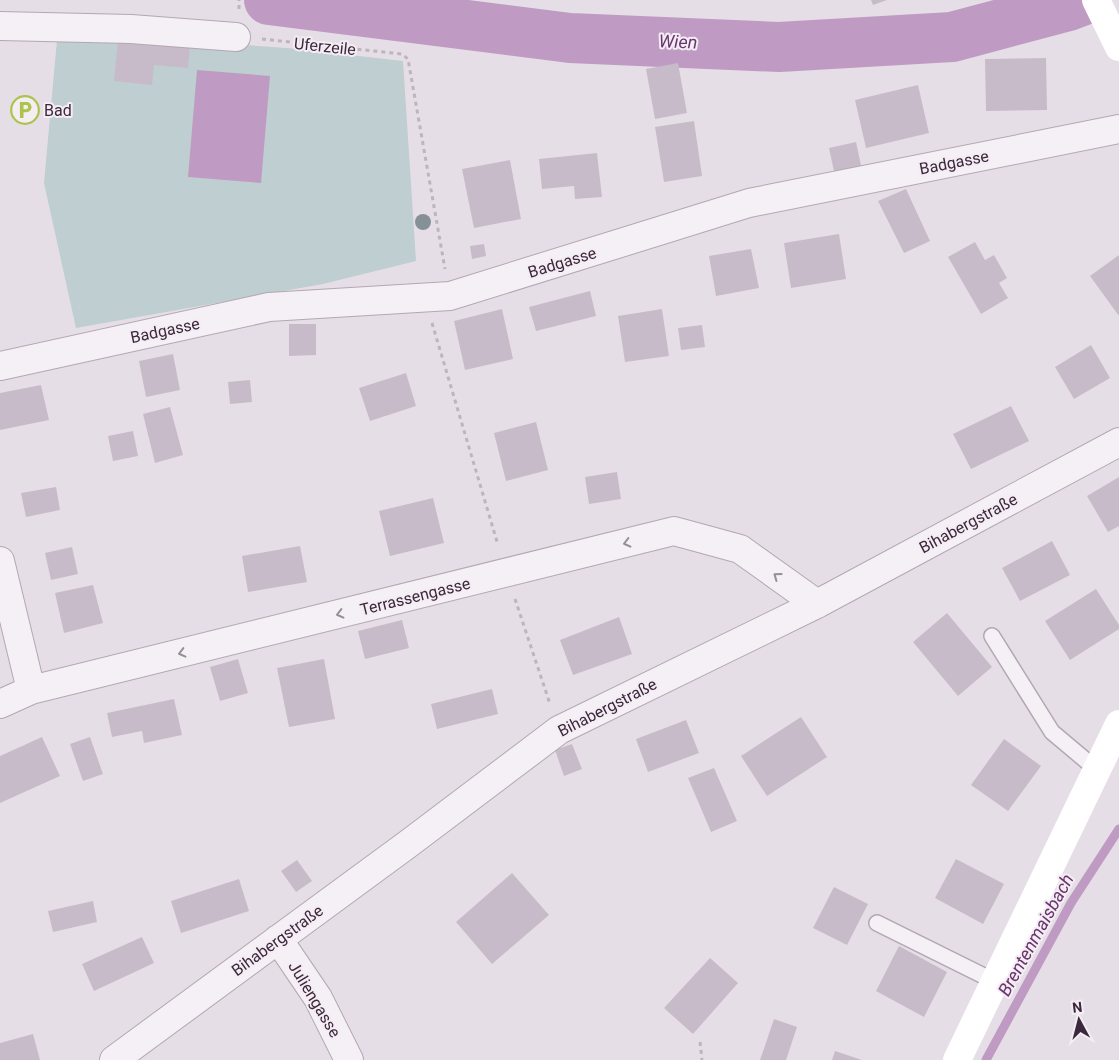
<svg xmlns="http://www.w3.org/2000/svg" width="1119" height="1060" font-family="Roboto,sans-serif">
	<style>
		.green { fill: #bfced0 }
		.water { fill: #bf9bc4 }
		.lines { fill: none; stroke-linecap: round; stroke-linejoin: round }
		.stream { stroke: #bf9bc4; stroke-width: 9 }
		.river { stroke: #bf9bc4; stroke-width: 50 }
		.building { fill: #c8bbc9 }
		.lane-casing { stroke: #b3a7b3; stroke-width: 18 }
		.street-casing { stroke: #b3a7b3; stroke-width: 30 }
		.path { stroke: #beb4be; stroke-width: 3; stroke-dasharray: 4 4; stroke-linecap: butt }
		.lane { stroke: #f5f0f5; stroke-width: 15 }
		.street { stroke: #f5f0f5; stroke-width: 28 }
		.secondary { stroke: #fff; stroke-width: 28 }
		.tree { fill: #859197 }
		.oneway { stroke: #988c98 }
		.labels { text-anchor: middle; stroke-width: 4; stroke-linejoin: round; paint-order: stroke }
		.street-label { font-size: 16px; fill: #3c283c; stroke: #f4edf4 }
		.poi-label { font-size: 16px; fill: #3c283c; stroke: #f4edf4; text-anchor: start }
		.water-label { font-size: 18px; font-style: italic; fill: #68356d; stroke: #f4edf4 }
	</style>
	<rect width="100%" height="100%" fill="#e6dee6"/>
	<!-- green -->
	<path class="green" d="M 116,36 L 287,48 L 403,61 L 416,261 L 323,284 L 76,328 L 44,183 L 57,40 Z"/>
	<!-- water -->
	<path class="water" d="M 197,70 L 270,76 L 261,183 L 188,177 Z"/>
	<g class="lines">
		<!-- stream -->
		<path class="stream" d="M 986,1060 L 1071,903 L 1119,829"/>
		<!-- river -->
		<path class="river" d="M 269,0 L 570,38 L 779,47 L 952,37 L 1068,6 L 1084,0"/>
	</g>
	<!-- building -->
	<path class="building" d="M 871,0 L 887,0 L 873,5 Z
		M 118,40 L 190,47 L 188,68 L 154,65 L 152,85 L 114,81 Z
		M 1046,58 L 1047,110 L 986,111 L 985,59 Z
		M 678,63 L 687,113 L 655,119 L 646,69 Z
		M 918,85 L 929,133 L 866,148 L 855,100 Z
		M 694,121 L 702,176 L 664,182 L 655,127 Z
		M 856,142 L 862,170 L 835,176 L 829,148 Z
		M 597,153 L 602,197 L 575,199 L 574,186 L 542,189 L 539,159 Z
		M 510,160 L 521,219 L 474,228 L 462,169 Z
		M 906,189 L 930,241 L 904,253 L 878,201 Z
		M 839,234 L 846,279 L 791,288 L 784,243 Z
		M 975,242 L 985,260 L 994,255 L 1007,278 L 999,283 L 1008,298 L 981,314 L 948,257 Z
		M 484,244 L 486,256 L 472,259 L 470,246 Z
		M 751,249 L 759,288 L 716,296 L 709,256 Z
		M 1119,255 L 1119,316 L 1090,276 Z
		M 590,291 L 596,316 L 536,331 L 529,307 Z
		M 502,309 L 513,359 L 465,370 L 454,321 Z
		M 662,309 L 669,356 L 625,362 L 618,316 Z
		M 289,324 L 316,324 L 316,355 L 289,356 Z
		M 702,325 L 705,347 L 681,350 L 678,328 Z
		M 1091,345 L 1110,378 L 1074,399 L 1055,367 Z
		M 173,354 L 180,390 L 146,397 L 139,361 Z
		M 406,373 L 416,406 L 370,421 L 359,388 Z
		M 250,380 L 252,402 L 230,404 L 228,382 Z
		M 41,385 L 49,420 L 0,430 L 0,393 Z
		M 1011,406 L 1029,441 L 971,469 L 953,434 Z
		M 170,407 L 183,455 L 155,463 L 143,414 Z
		M 536,422 L 548,470 L 506,481 L 494,433 Z
		M 133,431 L 138,456 L 113,461 L 108,436 Z
		M 617,472 L 621,499 L 589,504 L 585,477 Z
		M 1119,477 L 1119,526 L 1108,532 L 1087,496 Z
		M 56,487 L 60,510 L 26,517 L 21,493 Z
		M 433,498 L 444,543 L 390,556 L 379,511 Z
		M 1052,541 L 1070,575 L 1020,601 L 1002,568 Z
		M 300,546 L 307,582 L 248,592 L 242,556 Z
		M 72,547 L 78,574 L 51,580 L 45,553 Z
		M 93,585 L 103,623 L 64,633 L 55,593 Z
		M 1096,589 L 1119,625 L 1119,629 L 1070,660 L 1045,621 Z
		M 947,613 L 992,667 L 958,696 L 913,642 Z
		M 619,617 L 632,654 L 573,675 L 560,640 Z
		M 402,620 L 409,648 L 365,659 L 358,631 Z
		M 238,659 L 248,693 L 220,701 L 210,667 Z
		M 324,659 L 335,719 L 289,727 L 277,668 Z
		M 492,689 L 498,714 L 437,729 L 431,704 Z
		M 174,699 L 182,735 L 144,743 L 142,731 L 112,737 L 107,713 Z
		M 801,717 L 827,757 L 767,796 L 741,756 Z
		M 686,720 L 699,753 L 648,772 L 636,739 Z
		M 42,737 L 60,776 L 0,803 L 0,756 Z
		M 90,737 L 103,774 L 83,781 L 70,744 Z
		M 1004,739 L 1041,766 L 1008,811 L 971,785 Z
		M 572,744 L 582,769 L 564,776 L 555,750 Z
		M 714,768 L 737,821 L 711,832 L 688,778 Z
		M 956,859 L 1004,884 L 983,924 L 935,898 Z
		M 297,860 L 312,881 L 296,892 L 281,871 Z
		M 512,873 L 549,915 L 492,964 L 456,922 Z
		M 239,879 L 249,911 L 181,933 L 171,901 Z
		M 834,887 L 868,904 L 847,945 L 813,928 Z
		M 93,901 L 97,922 L 53,932 L 48,911 Z
		M 142,937 L 154,963 L 94,991 L 82,964 Z
		M 899,946 L 947,972 L 924,1017 L 876,991 Z
		M 710,958 L 738,983 L 693,1034 L 664,1008 Z
		M 774,1019 L 797,1027 L 786,1060 L 760,1060 Z
		M 33,1034 L 40,1060 L 0,1060 L 0,1043 Z
		M 835,1051 L 862,1060 L 832,1060 Z"/>
	<g class="lines">
		<defs>
			<path id="lane" d="M 992,636 L 1052,732 L 1096,769
				M 877,923 L 996,982"/>
			<path id="street" d="M 0,26 L 131,29 L 236,37
				M 0,366 L 269,307 L 450,296 L 749,203 L 1119,129
				M 0,561 L 31,690
				M 0,704 L 31,690 L 674,531 L 740,549 L 817,604
				M 278,939 L 318,998 L 349,1060
				M 114,1060 L 408,844 L 559,730 L 817,604 L 1119,442"/>
		</defs>
		<!-- lane casing -->
		<use href="#lane" class="lane-casing"/>
		<!-- street casing -->
		<use href="#street" class="street-casing"/>
		<!-- path -->
		<path class="path" d="M 239,9 L 239,0
			M 262,39 L 402,54 L 408,59 L 445,269
			M 432,323 L 498,545
			M 515,599 L 550,704
			M 700,1042 L 702,1060"/>
		<!-- lane -->
		<use href="#lane" class="lane"/>
		<!-- street -->
		<use href="#street" class="street"/>
		<!-- secondary -->
		<path class="secondary" d="M 1096,0 L 1119,47
			M 957,1060 L 1119,724"/>
	</g>
	<!-- trees -->
	<circle class="tree" cx="423" cy="222" r="8"/>
	<!-- one-way arrows -->
	<defs><path id="oneway-chevron" d="M-2-3.5L2.5 0L-2 3.5" fill="none" stroke-width="1.6" stroke-linecap="round" stroke-linejoin="round" transform="scale(1.25)"/></defs>
	<g class="oneway">
		<use href="#oneway-chevron" transform="translate(627 543) rotate(166)"/>
		<use href="#oneway-chevron" transform="translate(777 576) rotate(-144)"/>
		<use href="#oneway-chevron" transform="translate(340 614) rotate(166)"/>
		<use href="#oneway-chevron" transform="translate(182 653) rotate(166)"/>
	</g>
	<!-- icons -->
	<defs>
		<symbol id="parking-ring" viewBox="-11 -11 22 22"><circle r="9.5" fill="#f4edf4" stroke="#acc44a" stroke-width="1.5"/><path d="M-3.5-5.5H1a3.5 3.5 0 0 1 0 7H-1V5.5H-3.5ZM-1-3.4V-.6H.8a1.4 1.4 0 0 0 0-2.8Z" fill="#acc44a"/></symbol>
	</defs>
	<g fill-rule="evenodd">
		<use href="#parking-ring" x="9" y="94" width="32" height="32"/>
	</g>
	<g class="labels">
		<!-- street labels -->
		<g class="street-label">
			<text transform="translate(325 46) rotate(6)" y="6">Uferzeile</text>
			<text transform="translate(954 162) rotate(-11)" y="6">Badgasse</text>
			<text transform="translate(562 262) rotate(-17)" y="6">Badgasse</text>
			<text transform="translate(165 330) rotate(-12)" y="6">Badgasse</text>
			<text transform="translate(968 523) rotate(-28)" y="6">Bihabergstraße</text>
			<text transform="translate(415 596) rotate(-14)" y="6">Terrassengasse</text>
			<text transform="translate(607 707) rotate(-27)" y="6">Bihabergstraße</text>
			<text transform="translate(277 940) rotate(-36)" y="6">Bihabergstraße</text>
			<text transform="translate(315 999) rotate(59)" y="6">Juliengasse</text>
		</g>
		<!-- poi labels -->
		<g class="poi-label">
			<text x="44" y="116">Bad</text>
		</g>
		<!-- water labels -->
		<g class="water-label">
			<text transform="translate(678 42) rotate(2)" y="6">Wien</text>
			<text transform="translate(1036 935) rotate(-61)" y="6">Brentenmaisbach</text>
		</g>
	</g>
	<!-- north arrow -->
	<g transform="translate(1079 1020) rotate(353)" stroke="#f4edf4" stroke-width="4" paint-order="stroke">
	<path d="M0-4L9 19L0 12L-9 19Z" fill="#3c283c"/>
	<text y="-8" font-size="14" font-weight="bold" text-anchor="middle" fill="#3c283c">N</text>
	</g>
</svg>
